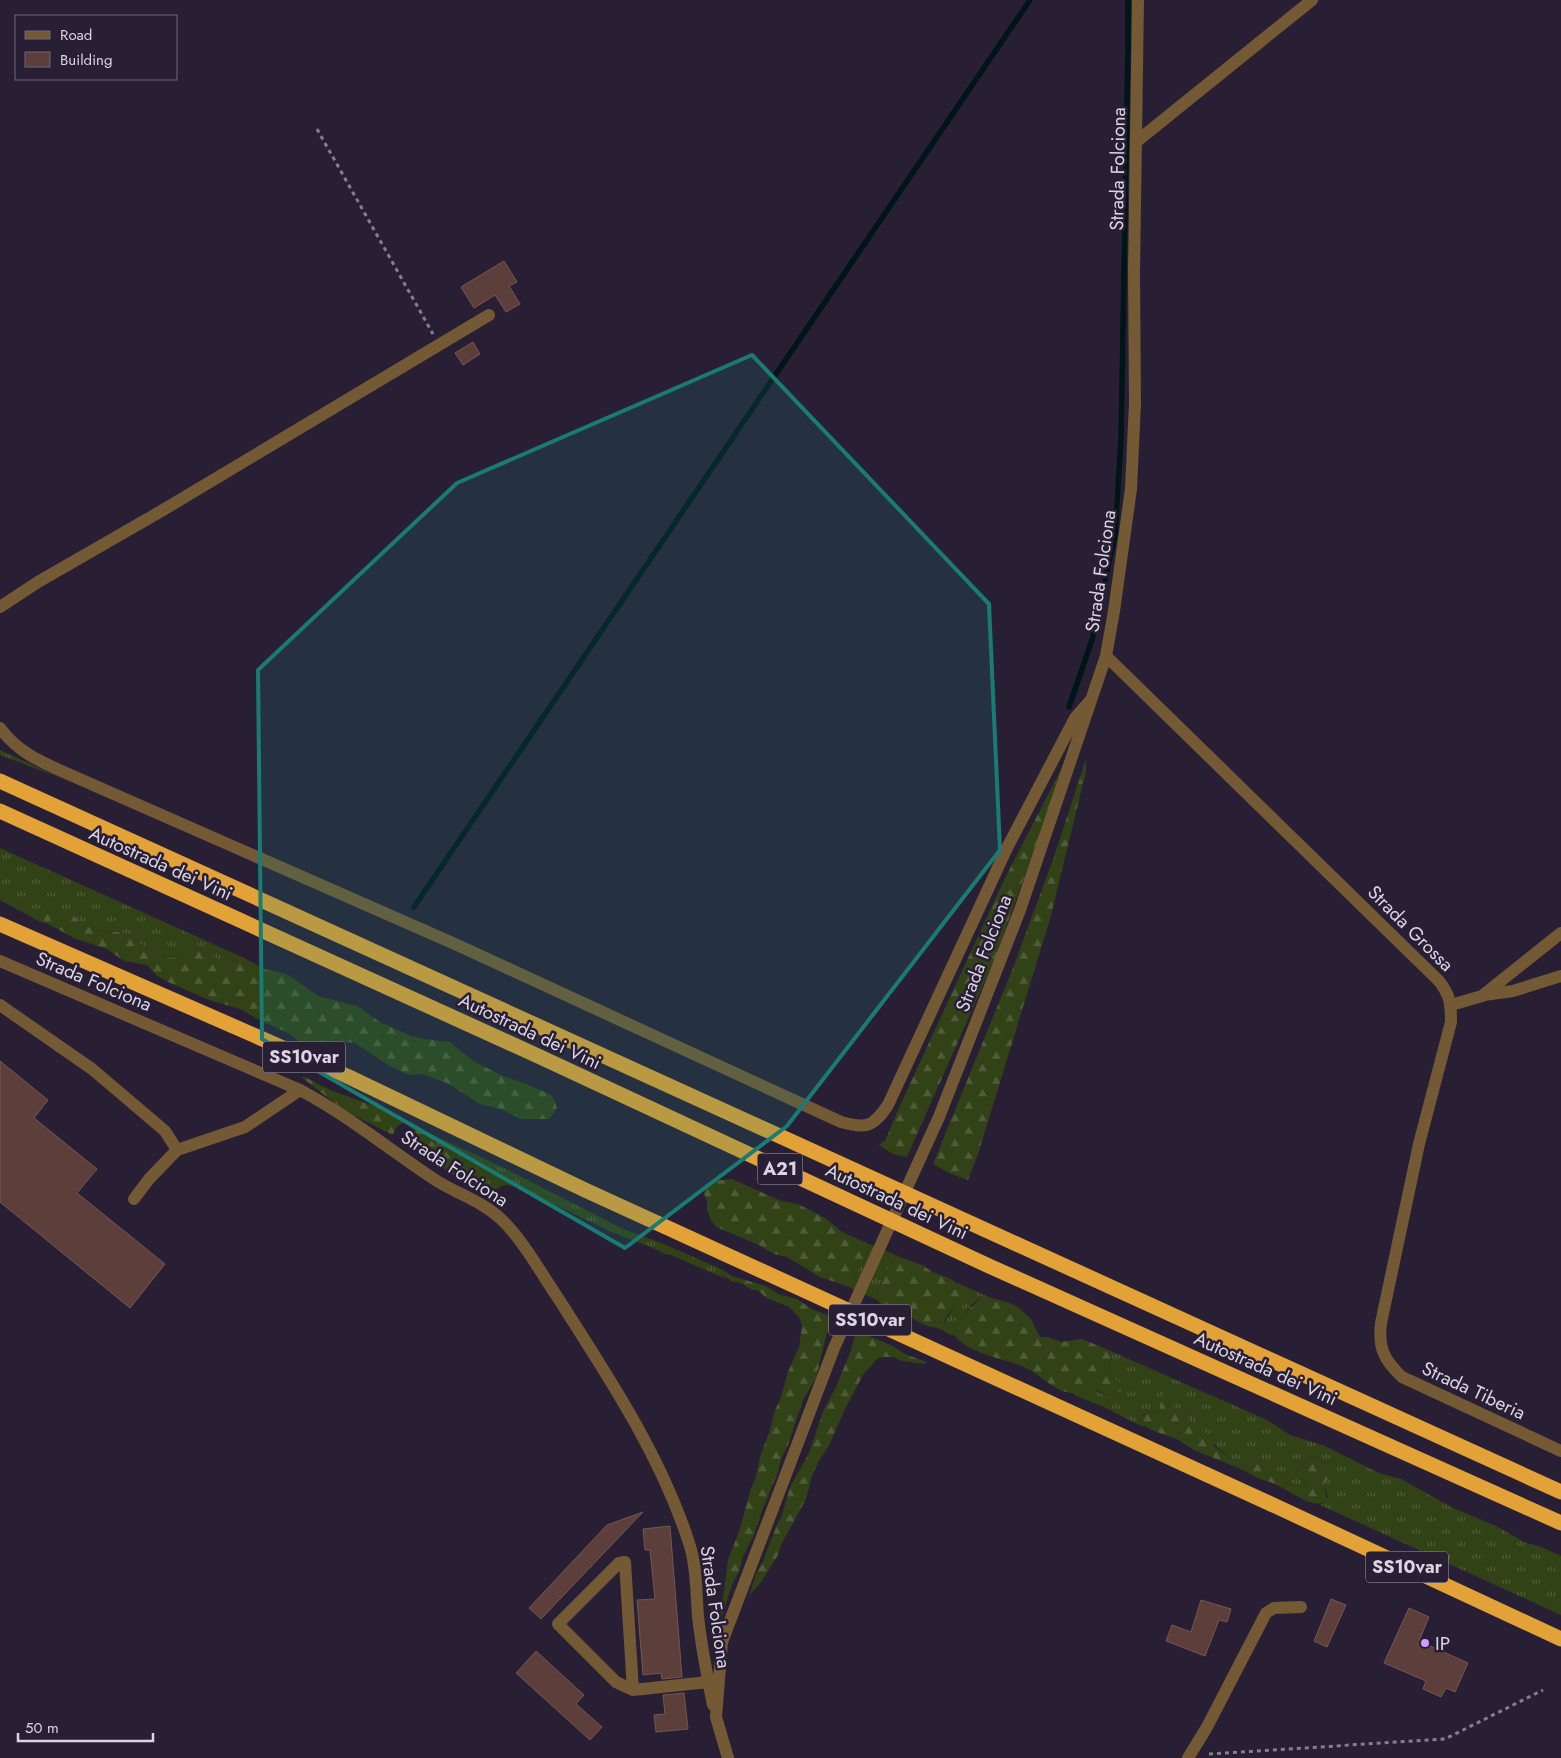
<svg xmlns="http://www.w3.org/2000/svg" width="1561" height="1758" font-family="Jost,sans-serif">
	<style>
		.grass { fill: url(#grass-tufts) }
		.forest { fill: url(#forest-firs) }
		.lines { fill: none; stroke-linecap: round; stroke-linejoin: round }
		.stream { stroke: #001517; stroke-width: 5.5 }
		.building { fill: #5c3e3b; stroke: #755652 }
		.path { stroke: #867e90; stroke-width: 3; stroke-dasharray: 4 4; stroke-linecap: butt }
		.minor { stroke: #735a35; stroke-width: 12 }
		.highway { stroke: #e2a238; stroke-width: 15 }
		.marked { fill: #197b74; fill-opacity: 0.2; stroke: #197b74; stroke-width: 4; stroke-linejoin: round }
		.poi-dot { fill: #d09dff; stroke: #291f35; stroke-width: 2 }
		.labels { text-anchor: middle; stroke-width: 5; stroke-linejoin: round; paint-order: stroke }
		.shield { fill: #291f35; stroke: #a59eaf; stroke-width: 1 }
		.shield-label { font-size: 18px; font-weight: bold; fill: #dad4e3 }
		.street-label { font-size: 19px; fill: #dad4e3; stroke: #291f35 }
		.poi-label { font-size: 19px; fill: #dad4e3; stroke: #291f35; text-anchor: start }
	</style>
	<defs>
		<pattern id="grass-tufts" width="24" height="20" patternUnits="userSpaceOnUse" patternTransform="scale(1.25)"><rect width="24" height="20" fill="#314217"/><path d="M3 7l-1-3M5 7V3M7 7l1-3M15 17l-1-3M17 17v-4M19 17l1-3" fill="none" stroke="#4e5c39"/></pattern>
		<pattern id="forest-firs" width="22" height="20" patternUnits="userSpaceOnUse" patternTransform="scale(1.25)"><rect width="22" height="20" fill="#314217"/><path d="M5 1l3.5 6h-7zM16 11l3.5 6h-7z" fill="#4e5c39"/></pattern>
	</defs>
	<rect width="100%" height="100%" fill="#291f35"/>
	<!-- grass -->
	<path class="grass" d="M 0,750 L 61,778 L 0,755 Z
		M 0,848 L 233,953 L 252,962 L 218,959 L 205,952 L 185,951 L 173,958 L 166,958 L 154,953 L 131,937 L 124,933 L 98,930 L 85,925 L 69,912 L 22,912 L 0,900 Z
		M 416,1125 L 427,1132 L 502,1167 L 623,1229 L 664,1244 L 723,1270 L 719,1270 L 725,1278 L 731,1281 L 671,1255 L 665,1254 L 653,1248 L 614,1233 L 515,1186 L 504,1185 L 488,1194 L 475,1185 L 472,1180 L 481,1187 L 480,1178 L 461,1159 L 453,1149 L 439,1149 Z
		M 862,1241 L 900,1257 L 895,1258 C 889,1269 876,1288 877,1300 L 849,1287 L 854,1282 L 857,1271 L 863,1264 L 868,1247 Z
		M 958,1283 L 984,1295 L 971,1305 L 960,1322 L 955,1325 L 953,1336 L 938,1328 C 946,1325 952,1306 960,1299 Z
		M 1106,1349 L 1267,1420 L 1290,1435 L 1325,1446 L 1379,1473 L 1401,1479 L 1453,1508 L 1496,1526 L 1524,1542 L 1541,1547 L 1561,1556 L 1561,1615 L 1318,1504 L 1322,1504 L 1328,1497 L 1324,1484 L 1329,1474 L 1326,1463 L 1316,1456 C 1296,1465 1299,1469 1306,1485 L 1302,1488 L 1294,1484 L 1279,1474 L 1269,1473 L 1262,1466 L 1232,1460 L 1189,1422 L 1185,1412 L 1172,1407 L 1168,1403 L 1160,1406 L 1159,1409 L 1142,1415 L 1139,1419 L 1147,1427 L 1139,1425 L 1104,1407 L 1076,1396 L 1074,1393 L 1080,1394 L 1094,1389 L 1106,1396 L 1122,1391 L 1112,1379 L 1109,1367 L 1110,1361 Z"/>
	<!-- forest -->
	<path class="forest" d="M 1068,756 L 995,958 L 907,1157 L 893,1154 L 879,1145 L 885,1141 L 898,1110 L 1004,880 Z
		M 1086,759 L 1086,771 L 1050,919 L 978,1154 L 968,1180 L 951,1174 L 933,1164 L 1013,968 L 1055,854 Z
		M 22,912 L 69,912 L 85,925 L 98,930 L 124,933 L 131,937 L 154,953 L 166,958 L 173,958 L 185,951 L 199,949 L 218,959 L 252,962 L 263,969 L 283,973 L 290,976 L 318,996 L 357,1006 L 380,1022 L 411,1036 L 424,1039 L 450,1042 L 473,1061 L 505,1077 L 524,1083 L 551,1095 L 555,1101 L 557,1108 L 549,1119 L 521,1119 L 501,1109 L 480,1104 L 449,1084 L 423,1074 L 409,1075 L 390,1066 L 355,1043 L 342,1042 L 335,1053 L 307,1047 L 286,1032 L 263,1022 L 240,1009 L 209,1000 L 170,983 L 157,976 L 147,965 L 124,961 L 107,949 L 76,939 L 48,924 L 38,921 Z
		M 301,1077 L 305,1077 L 330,1090 L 377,1107 L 389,1114 L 400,1117 L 416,1125 L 439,1149 L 454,1149 L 461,1159 L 471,1166 L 482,1181 L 484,1187 L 479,1186 L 469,1178 L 453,1175 L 423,1153 L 407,1146 L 410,1143 L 415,1141 L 417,1134 L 406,1123 C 399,1122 395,1128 393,1135 L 345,1111 Z
		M 732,1179 L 781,1201 L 798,1204 L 825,1218 L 842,1232 L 862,1241 L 868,1247 L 863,1264 L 857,1271 L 854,1282 L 849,1287 L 820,1277 L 787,1257 L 774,1254 L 757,1244 L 716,1227 L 711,1220 L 707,1210 L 707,1201 L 704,1194 L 706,1184 L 712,1181 Z
		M 900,1257 C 907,1260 915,1262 922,1265 C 927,1267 930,1272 935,1273 C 945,1277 962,1281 963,1295 L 946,1317 L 942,1327 C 931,1331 914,1319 905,1314 C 895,1309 885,1310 877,1300 C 876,1288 889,1269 895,1258 Z
		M 717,1270 L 723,1270 L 732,1276 L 766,1286 L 778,1294 L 797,1299 L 812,1309 L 830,1316 L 831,1324 L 826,1336 L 816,1378 L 803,1400 L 788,1445 L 781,1459 L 778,1472 L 762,1511 L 754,1535 L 743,1556 L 739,1572 L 733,1582 L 721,1619 L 719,1616 L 724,1592 L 728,1560 L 740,1529 L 751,1488 L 756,1477 L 760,1457 L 770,1430 L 775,1410 L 780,1400 L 788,1372 L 799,1347 L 802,1326 L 799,1317 L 789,1307 L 767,1298 L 757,1290 L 752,1290 L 741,1283 L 731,1281 Z
		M 984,1295 C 993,1300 1004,1300 1014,1305 C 1019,1307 1025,1314 1029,1317 C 1035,1323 1035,1332 1041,1337 L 1047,1337 L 1061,1342 L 1082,1339 L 1106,1349 L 1110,1356 L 1109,1367 L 1112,1379 L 1126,1384 L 1126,1388 L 1122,1391 L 1106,1396 C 1103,1394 1100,1390 1096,1390 C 1091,1388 1087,1394 1082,1394 C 1077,1395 1065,1392 1060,1390 C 1048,1385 1039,1374 1028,1369 C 1005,1357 963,1355 951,1330 C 962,1318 971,1306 984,1295 Z
		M 859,1330 L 864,1334 L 893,1346 L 903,1353 L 926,1362 L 926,1364 L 902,1361 L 894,1357 L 882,1357 L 877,1359 L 863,1375 L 846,1407 L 828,1447 L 818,1462 L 812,1476 L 806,1499 L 781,1545 L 778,1555 L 761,1582 L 749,1596 L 756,1574 L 763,1561 L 778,1522 L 781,1518 L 790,1487 L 809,1453 L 824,1409 L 836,1387 L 851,1350 L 855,1335 Z
		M 1165,1393 L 1167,1394 L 1170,1406 L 1184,1411 L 1189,1422 L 1208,1434 L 1214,1446 L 1232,1460 L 1261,1465 L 1269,1473 L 1279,1474 L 1294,1484 L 1303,1488 L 1306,1483 C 1296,1470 1300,1464 1314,1456 C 1322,1458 1332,1467 1329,1477 C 1328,1479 1325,1481 1324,1484 L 1327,1500 C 1323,1504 1319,1504 1313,1503 C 1299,1499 1288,1490 1275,1484 C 1269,1481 1260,1480 1254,1476 C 1235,1465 1214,1459 1194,1450 C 1187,1446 1181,1441 1174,1438 C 1162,1433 1144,1431 1139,1417 L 1159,1409 L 1162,1398 Z"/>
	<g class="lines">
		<!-- stream -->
		<path class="stream" d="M 1069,707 L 1092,640 L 1115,535 L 1121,440 L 1128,46 L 1128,0
			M 414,907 L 1030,0"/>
	</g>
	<!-- building -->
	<path class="building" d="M 504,261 L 517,282 L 509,286 L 520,304 L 506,312 L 495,295 L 474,308 L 461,287 Z
		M 473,342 L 480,354 L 463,365 L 455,353 Z
		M 0,1061 L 48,1100 L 34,1118 L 97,1169 L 77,1193 L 165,1264 L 130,1308 L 0,1202 Z
		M 643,1512 L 541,1619 L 529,1608 L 607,1525 Z
		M 670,1526 L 682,1677 L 662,1679 L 661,1673 L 643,1675 L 637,1600 L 655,1599 L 650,1550 L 645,1550 L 643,1529 Z
		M 1331,1599 L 1346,1605 L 1327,1647 L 1314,1641 Z
		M 1201,1600 L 1231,1609 L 1227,1622 L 1219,1620 L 1205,1656 L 1166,1641 L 1172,1625 L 1191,1632 Z
		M 1409,1608 L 1429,1617 L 1419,1641 L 1468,1663 L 1455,1692 L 1446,1688 L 1441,1697 L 1423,1689 L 1426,1681 L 1384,1663 Z
		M 536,1651 L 584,1695 L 576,1704 L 602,1727 L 590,1740 L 516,1673 Z
		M 684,1693 L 688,1729 L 656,1732 L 654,1715 L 665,1714 L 663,1695 Z"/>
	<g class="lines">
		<!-- path -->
		<path class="path" d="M 317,129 L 433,334
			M 1209,1754 L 1445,1739 L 1543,1690"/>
		<!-- minor -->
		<path class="minor" d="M 1136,142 L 1312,0
			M 0,607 L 38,582 L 163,510 L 489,315
			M 1106,656 L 1439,981 C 1450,995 1451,1004 1451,1022 L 1419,1144 L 1381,1323 C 1378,1348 1384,1360 1402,1377 L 1561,1451
			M 0,728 C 18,752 39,761 66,773 L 455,944 L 841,1122 C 867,1129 873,1127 888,1105 L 1007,848 L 1075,718 L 1089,702
			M 0,961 L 300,1090 C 349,1116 391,1151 437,1181 C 458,1194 483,1202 501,1219 C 523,1240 541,1273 558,1298 C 608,1376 662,1457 690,1546 C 697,1569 696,1593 698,1616 C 701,1646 707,1675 713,1705
			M 1484,995 L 1513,991 L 1561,976
			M 0,1005 L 92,1069 L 165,1131 L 177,1150
			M 1451,1005 L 1482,996 L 1561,933
			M 134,1199 L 149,1179 L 177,1150 L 245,1127 L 300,1090
			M 633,1690 L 625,1562 L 619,1563 L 558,1624 L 616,1682 L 633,1690 L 708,1682
			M 728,1758 L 716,1717 L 722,1642 L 834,1348 L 939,1117 L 1020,910 L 1106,656 L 1114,611 L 1131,489 L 1135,403 L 1134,271 L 1138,0
			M 1188,1758 L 1207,1727 L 1266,1613 L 1274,1608 L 1301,1607"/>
		<!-- highway -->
		<path class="highway" d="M 0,781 L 1561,1492
			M 0,811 L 538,1056 L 989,1266 L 1561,1523
			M 0,924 L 347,1076 L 585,1190 L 1284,1510 L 1561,1639"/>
	</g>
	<!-- marked area -->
	<path class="marked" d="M 752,355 L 989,604 L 1000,850 L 787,1126 L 625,1248 L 262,1039 L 258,670 L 457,483 Z"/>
	<!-- markers -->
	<circle class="poi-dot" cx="1425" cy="1643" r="5"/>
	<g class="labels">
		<!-- shield labels -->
		<g class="shield">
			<rect x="263" y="1041.5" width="82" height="31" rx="4"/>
			<rect x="757.5" y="1153.5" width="45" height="31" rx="4"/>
			<rect x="829" y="1304.5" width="82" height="31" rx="4"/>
			<rect x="1366" y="1551.5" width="82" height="31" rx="4"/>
		</g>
		<g class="shield-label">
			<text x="304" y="1063">SS10var</text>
			<text x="780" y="1175">A21</text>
			<text x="870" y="1326">SS10var</text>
			<text x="1407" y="1573">SS10var</text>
		</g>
		<!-- street labels -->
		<g class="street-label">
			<text transform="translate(1117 169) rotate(-89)" y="7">Strada Folciona</text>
			<text transform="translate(1100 571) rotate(-82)" y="7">Strada Folciona</text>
			<text transform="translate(161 863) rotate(24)" y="7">Autostrada dei Vini</text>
			<text transform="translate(1411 928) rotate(45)" y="7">Strada Grossa</text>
			<text transform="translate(983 953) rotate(-69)" y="7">Strada Folciona</text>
			<text transform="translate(94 981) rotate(23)" y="7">Strada Folciona</text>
			<text transform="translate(530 1031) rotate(25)" y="7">Autostrada dei Vini</text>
			<text transform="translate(455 1168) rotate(33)" y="7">Strada Folciona</text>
			<text transform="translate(897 1201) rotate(25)" y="7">Autostrada dei Vini</text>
			<text transform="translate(1266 1368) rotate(24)" y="7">Autostrada dei Vini</text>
			<text transform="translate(1474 1390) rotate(25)" y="7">Strada Tiberia</text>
			<text transform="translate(716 1607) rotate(82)" y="7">Strada Folciona</text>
		</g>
		<!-- poi labels -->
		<g class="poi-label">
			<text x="1435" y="1650">IP</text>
		</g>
	</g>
	<!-- legend -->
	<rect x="15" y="15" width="162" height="65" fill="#291f35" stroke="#70677b"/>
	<rect x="25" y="31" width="25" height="8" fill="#735a35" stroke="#70677b"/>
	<text x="60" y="40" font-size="15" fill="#dad4e3">Road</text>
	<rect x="25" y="52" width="25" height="15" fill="#5c3e3b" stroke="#70677b"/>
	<text x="60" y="65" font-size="15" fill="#dad4e3">Building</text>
	<!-- scale -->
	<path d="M18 1733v8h135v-8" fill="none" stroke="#dad4e3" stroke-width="2.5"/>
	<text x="25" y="1733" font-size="15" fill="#dad4e3" stroke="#291f35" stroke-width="4" paint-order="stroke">50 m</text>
</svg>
